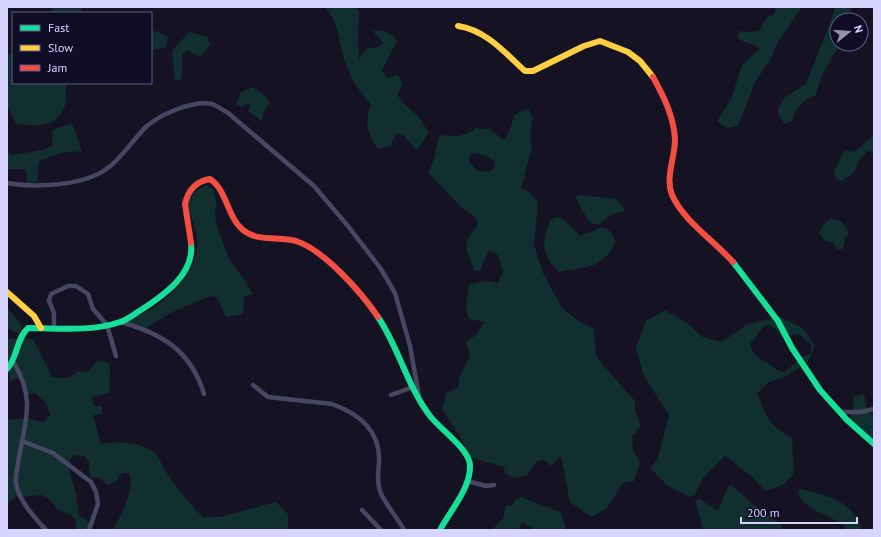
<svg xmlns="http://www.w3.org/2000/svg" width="881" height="537" font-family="'PT Sans',sans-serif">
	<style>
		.green { fill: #102f2e; fill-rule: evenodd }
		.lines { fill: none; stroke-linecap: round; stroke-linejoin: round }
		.street { stroke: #474764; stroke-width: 4.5 }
		.fast { stroke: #16e098; stroke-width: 6 }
		.slow { stroke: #ffcf43; stroke-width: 6 }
		.jam { stroke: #f24e42; stroke-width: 6 }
	</style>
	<rect width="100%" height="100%" fill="#151323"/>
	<!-- green -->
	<path class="green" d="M 53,7 L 82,7 L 80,13 L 52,13 Z
		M 324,7 L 353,7 L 359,10 L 358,39 L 359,59 L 366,49 L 379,47 L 383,43 L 373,31 C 383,29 391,33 397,41 L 382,70 L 387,78 L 398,75 L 402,83 L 398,95 L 402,102 L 418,116 L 429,133 L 417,150 L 404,136 L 397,133 L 390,146 L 378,149 C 367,132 364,124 371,105 C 361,92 351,81 346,65 C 339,46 340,21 324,7 Z
		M 775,7 L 802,7 L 779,40 L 770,60 L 755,82 L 738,126 L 727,128 L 717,121 L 731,99 L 742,65 L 760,49 C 753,43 743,44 738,37 L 739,31 L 750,32 L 759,31 L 766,18 L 775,14 Z
		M 836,7 L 851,7 L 847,20 L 837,20 L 837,44 L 840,44 L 821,77 L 816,95 C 802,101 797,105 792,121 L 784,124 L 779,116 L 778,108 L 785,97 L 806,84 Z
		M 156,31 L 168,37 L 166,47 L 151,50 L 151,32 Z
		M 189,32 L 207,37 L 210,44 L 205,52 L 200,57 L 187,50 L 182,55 L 182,77 L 180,80 L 175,81 L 172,51 Z
		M 13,53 L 13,83 L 66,83 C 66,90 67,99 65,105 C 57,129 36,126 16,124 L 7,105 L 7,59 L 8,54 Z
		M 253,87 L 265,96 L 270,103 L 263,113 L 262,121 L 248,111 L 251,106 L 247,103 L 242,107 L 236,105 L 240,93 Z
		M 529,108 L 532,119 L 530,137 L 532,147 L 521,188 L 528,191 L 538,202 L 534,245 L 543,273 L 562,308 L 580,322 L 594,329 L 596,354 L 603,365 L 635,401 L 635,411 L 641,426 L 632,436 L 633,450 L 640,462 L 634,481 L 623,483 L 607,508 L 591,517 L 570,502 L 561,456 L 551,466 L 544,460 L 537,461 L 527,475 L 515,478 L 505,474 L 504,467 L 469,457 L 460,436 L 442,409 L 446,393 L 459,387 L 459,378 L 470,356 L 466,342 L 476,335 L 485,322 L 469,319 L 466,308 L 469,284 L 485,281 L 498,283 L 503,272 L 498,255 L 489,250 L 480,271 L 474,270 C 467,249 460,245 477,227 L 477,218 L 462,208 L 428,173 L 434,159 L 439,135 C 454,136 462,139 475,128 L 489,129 L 504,140 L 508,135 L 515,114 ZM 470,153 C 481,153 487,156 495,162 L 494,168 L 489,172 L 478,171 L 469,162 Z
		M 72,123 L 82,152 C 68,150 51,155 39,162 L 37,182 L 27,183 L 26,169 L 7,169 L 7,152 L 12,155 L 42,150 L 52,146 L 53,130 Z
		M 874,135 L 874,152 L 868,151 L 860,159 L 854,172 L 842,181 L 836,180 L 834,171 C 839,164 840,157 845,150 L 854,152 Z
		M 206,185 L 213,189 L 217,205 L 215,210 L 216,223 L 229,259 L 245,281 L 253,294 L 244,297 L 243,314 L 226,317 L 217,298 L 211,296 L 172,312 L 146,328 L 132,328 L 125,321 C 133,317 140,315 148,311 C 170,299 199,268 197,241 C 196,228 190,214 187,202 L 196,190 Z
		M 580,195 L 616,199 L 624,208 L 623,212 L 612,214 L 598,225 L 589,222 L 575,197 Z
		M 557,217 L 563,219 L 580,236 L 602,227 C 626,236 611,255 596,264 C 586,269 570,269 559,272 C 541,255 542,242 550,220 Z
		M 831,218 C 842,221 845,223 849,234 L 845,238 L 843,249 L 837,249 L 833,242 L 825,241 L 819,233 L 823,225 Z
		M 7,307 L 22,326 L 19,333 C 2,330 7,321 7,307 Z
		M 665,310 L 687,323 L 702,337 L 722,342 L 748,324 L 780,317 L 803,328 L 815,346 L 807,363 L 786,376 L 769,382 L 757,393 C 768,419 767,424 792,438 L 794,474 L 783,485 L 765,491 L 751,476 L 725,456 L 703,478 L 695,495 L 690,497 L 668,486 L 650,468 L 658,458 L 669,415 L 644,376 L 636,348 L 646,321 ZM 768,325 L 774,328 L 782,336 L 799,334 L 811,345 L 811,353 L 801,358 L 785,372 C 778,372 774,368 769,364 C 760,358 753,356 750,344 L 764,326 Z
		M 7,339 L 33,339 L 52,377 C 63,379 70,379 78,371 L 88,372 L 97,361 L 107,362 L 110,367 L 109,393 L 92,397 L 94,406 L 102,406 L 102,414 L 93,415 L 101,444 C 117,441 145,442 157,455 C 160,458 161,464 164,469 C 176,486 188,503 203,517 L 220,517 L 276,502 L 288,514 L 288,530 L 113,530 C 121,515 135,491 129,473 L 122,473 L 116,481 L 108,485 L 100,478 L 90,477 L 89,461 L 84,456 L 76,455 L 70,459 L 68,466 L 76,494 L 79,516 L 89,522 L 92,530 L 76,530 L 76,520 L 71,515 L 57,509 L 48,498 L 42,495 L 15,497 L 9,502 L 7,508 L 7,420 L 26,418 L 42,422 L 46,420 L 50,414 L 45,402 L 35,393 L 27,394 L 23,383 L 17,378 L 10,381 L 7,359 Z
		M 864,394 L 868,413 L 874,414 L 874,439 L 872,441 L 849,419 L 853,409 L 854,396 Z
		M 731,485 L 762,512 L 782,525 L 784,530 L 703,530 L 695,500 L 700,499 L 718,511 L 728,486 Z
		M 801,489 C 823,495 845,498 857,519 C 859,523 862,525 861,530 L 847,530 C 835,514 804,513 798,492 Z
		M 520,497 L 561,512 L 566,530 L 531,530 L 532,528 L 522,523 L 518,530 L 492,530 L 503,518 L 506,506 L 512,506 L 515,500 Z"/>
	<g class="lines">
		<!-- street -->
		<path class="street" d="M 7,183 C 34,188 81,186 105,170 C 122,159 132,140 147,126 C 161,114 193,100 212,104 C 217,106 223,110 228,113 L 314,186 L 348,226 L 381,269 L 395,293 L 410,346 L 419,396
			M 121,322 C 163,334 191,351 204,394
			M 54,328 L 54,313 L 49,301 L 51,294 L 68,286 L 76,286 L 88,294 L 93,309 L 107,325 L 116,356
			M 14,363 C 35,398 26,419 19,457 C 18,466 15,476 16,484 C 19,501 35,518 46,530
			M 253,385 L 268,397 L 332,404 C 360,414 381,431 379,463 C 378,473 377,482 380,491 C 384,503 398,518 404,530
			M 391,395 L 413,387
			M 839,412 L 861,412 L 874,409
			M 22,441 L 53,453 L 91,482 L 96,492 L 98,504 L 89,530
			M 467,481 L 486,486 L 494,485
			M 362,510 L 381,530"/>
		<!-- fast -->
		<path class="fast" d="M 733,262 L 778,321 L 792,348 L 820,390 L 847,420 L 874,444
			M 378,317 C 399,348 407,386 430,416 C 440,429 469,449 470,465 C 471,488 450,511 440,530
			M 7,369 C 18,357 16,339 28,328 C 58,328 91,332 120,322 C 127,320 134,314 141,310 C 164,295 195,274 191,243"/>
		<!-- slow -->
		<path class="slow" d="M 458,26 C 486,30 505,53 525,71 L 533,71 L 584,46 L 600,41 L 628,52 L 640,61 L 653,77
			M 7,292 L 34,316 L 41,328"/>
		<!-- jam -->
		<path class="jam" d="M 653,77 C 664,97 674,117 675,140 C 675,157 665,178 672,195 C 683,220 714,241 733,262
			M 191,243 L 185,204 C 188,191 196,181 210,179 C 227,190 227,217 243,230 C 257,242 279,236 296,241 C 324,250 361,292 378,317"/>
	</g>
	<!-- border -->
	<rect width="881" height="537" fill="none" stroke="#d7d5ff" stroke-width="16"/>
	<!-- legend -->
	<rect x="12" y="12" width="140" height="72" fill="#100d29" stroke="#605d7f"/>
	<rect x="20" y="25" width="20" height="6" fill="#16e098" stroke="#605d7f"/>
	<text x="48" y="32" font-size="12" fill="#d7d5ff">Fast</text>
	<rect x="20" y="45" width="20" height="6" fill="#ffcf43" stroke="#605d7f"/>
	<text x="48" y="52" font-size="12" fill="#d7d5ff">Slow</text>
	<rect x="20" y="65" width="20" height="6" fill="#f24e42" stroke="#605d7f"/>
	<text x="48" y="72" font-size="12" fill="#d7d5ff">Jam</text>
	<!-- north arrow -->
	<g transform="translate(849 32) rotate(73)"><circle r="19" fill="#100d29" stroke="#605d7f"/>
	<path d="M0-3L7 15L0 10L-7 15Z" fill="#9391b2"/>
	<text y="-6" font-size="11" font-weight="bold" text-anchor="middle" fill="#d7d5ff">N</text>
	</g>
	<!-- scale -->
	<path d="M741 517v6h116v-6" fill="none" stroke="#d7d5ff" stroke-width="2"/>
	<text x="747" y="517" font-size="12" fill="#d7d5ff" stroke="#100d29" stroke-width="3" paint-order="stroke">200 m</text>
</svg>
